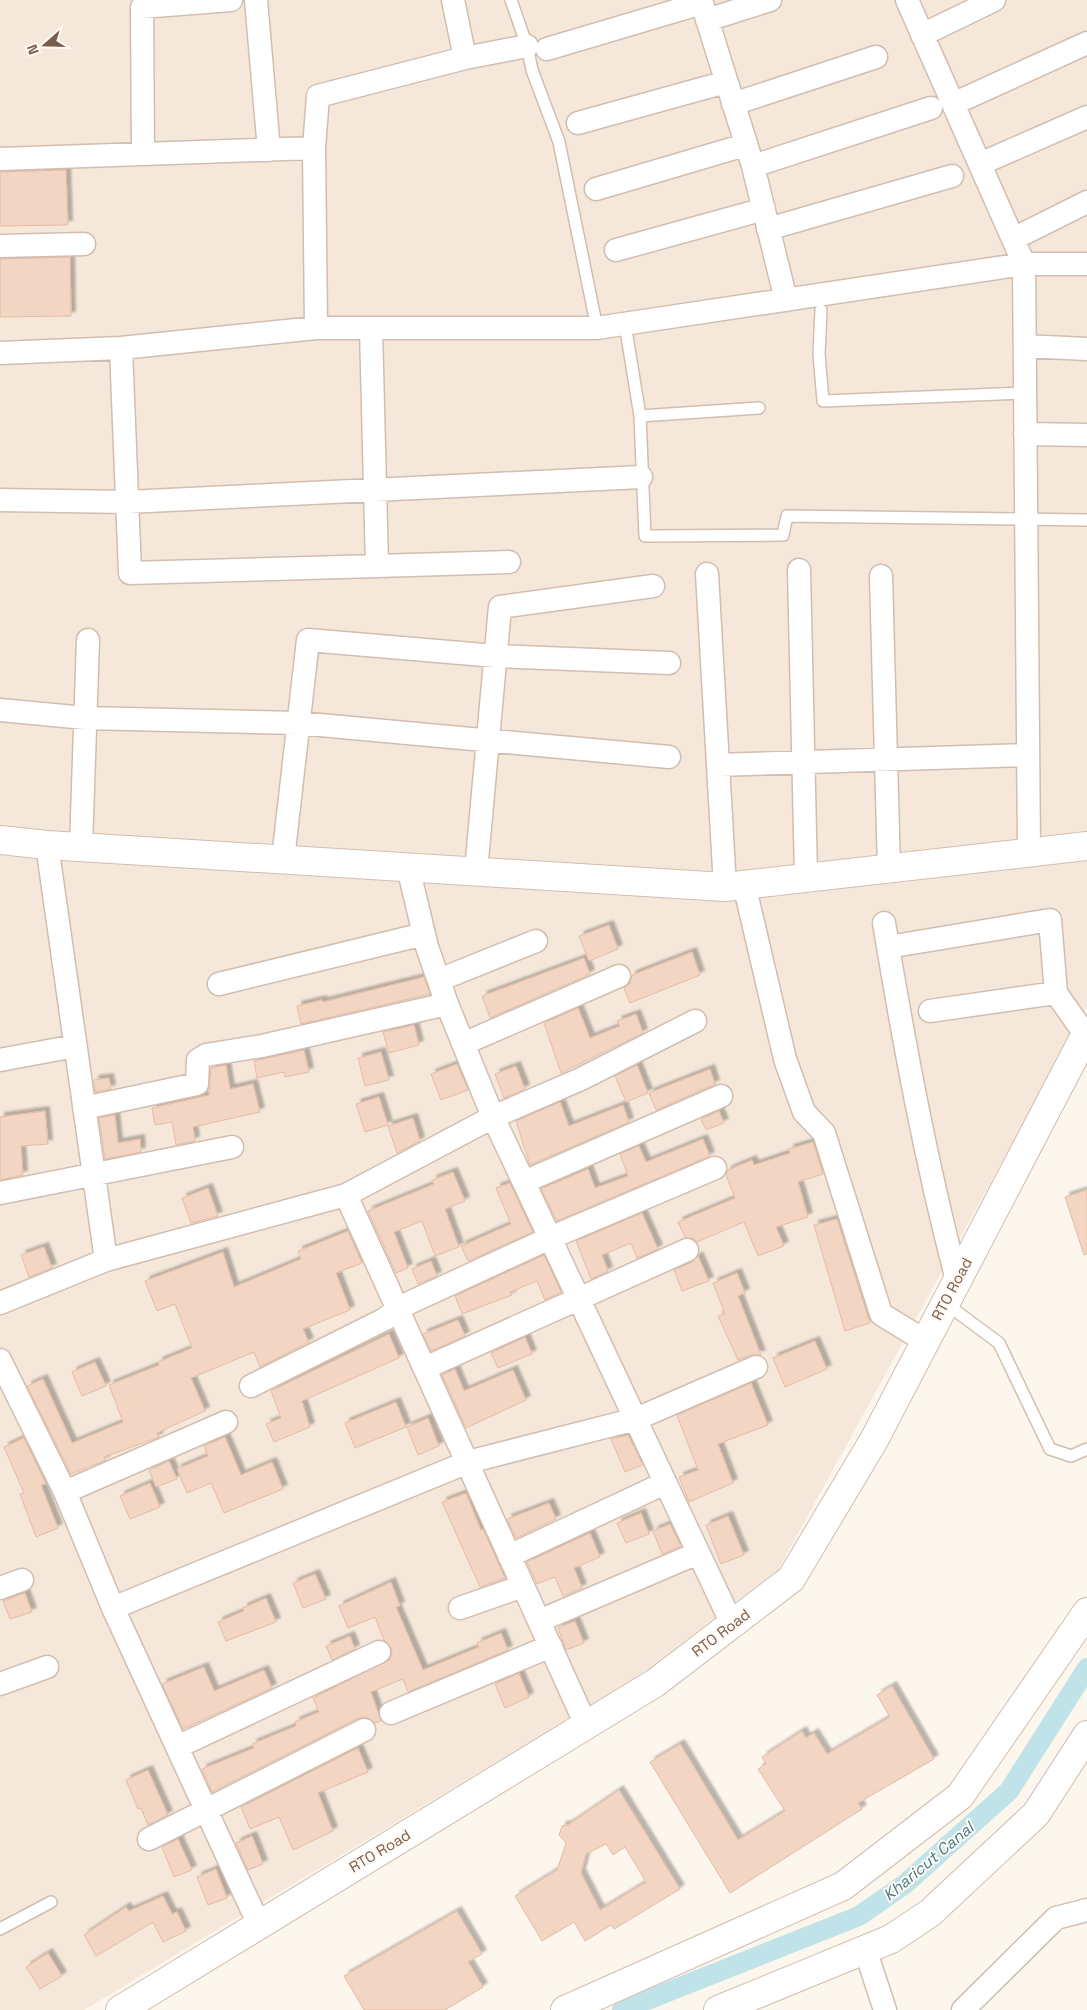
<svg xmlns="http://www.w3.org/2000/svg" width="1087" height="2010" font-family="'Space Grotesk',sans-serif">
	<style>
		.residential { fill: #f5e8da }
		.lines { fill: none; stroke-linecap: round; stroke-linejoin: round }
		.canal { stroke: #bfe3e8; stroke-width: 20 }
		.building { fill: #f3d5c3; stroke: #e6bba3; fill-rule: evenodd; filter: url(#shadow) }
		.service-casing { stroke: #d1beb0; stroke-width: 14 }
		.minor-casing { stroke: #d1beb0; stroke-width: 25 }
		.tertiary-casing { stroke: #d1beb0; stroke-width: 30 }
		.service { stroke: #fff; stroke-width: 11 }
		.minor { stroke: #fff; stroke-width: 22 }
		.tertiary { stroke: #fff; stroke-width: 28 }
		.labels { text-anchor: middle; stroke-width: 4; stroke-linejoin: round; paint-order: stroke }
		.street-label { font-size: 15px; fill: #7a5c4d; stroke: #fffaf3 }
		.water-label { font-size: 16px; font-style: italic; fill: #437c86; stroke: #fffaf3 }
	</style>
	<defs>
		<filter id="shadow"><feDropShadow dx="4.5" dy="-4.5" stdDeviation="1" flood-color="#0004"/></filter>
	</defs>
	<rect width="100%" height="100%" fill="#fdf6ec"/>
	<!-- residential -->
	<path class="residential" d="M 0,0 L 1087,0 L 1087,1007 L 778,1570 L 634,1679 L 84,2010 L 0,2010 Z"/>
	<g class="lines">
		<!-- canal -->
		<path class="canal" d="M 622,2010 L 859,1916 L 905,1884 L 1009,1791 L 1087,1668"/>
	</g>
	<!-- building -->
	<path class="building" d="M 66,170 L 68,225 L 0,226 L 0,172 Z
		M 70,257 L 71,316 L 0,317 L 0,259 Z
		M 609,925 L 618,949 L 589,961 L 579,936 Z
		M 692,952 L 700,975 L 630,1003 L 624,988 L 630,983 L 632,975 Z
		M 584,958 L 590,974 L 490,1018 L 482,996 Z
		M 424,977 L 430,994 L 301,1024 L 297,1006 L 322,1000 L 323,1002 Z
		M 578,1008 L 590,1038 L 620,1026 L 617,1021 L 636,1014 L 643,1033 L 561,1073 L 544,1023 Z
		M 414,1025 L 419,1045 L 389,1053 L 383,1032 Z
		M 304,1050 L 309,1072 L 285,1077 L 284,1072 L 257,1078 L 254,1061 Z
		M 381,1052 L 389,1080 L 365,1086 L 358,1058 Z
		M 457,1064 L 468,1090 L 441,1100 L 431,1074 Z
		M 226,1065 L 230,1089 L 253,1084 L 260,1112 L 193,1127 L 195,1141 L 176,1145 L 172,1122 L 155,1125 L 152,1108 L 209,1095 L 211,1068 Z
		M 637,1065 L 648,1093 L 626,1102 L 615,1076 Z
		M 516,1066 L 525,1089 L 504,1098 L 495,1074 Z
		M 710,1069 L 715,1084 L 656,1110 L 649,1093 Z
		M 109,1078 L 111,1089 L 95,1092 L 94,1080 Z
		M 379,1097 L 388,1125 L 365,1132 L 356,1104 Z
		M 560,1102 L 569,1126 L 623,1105 L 629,1122 L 530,1165 L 516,1121 Z
		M 45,1111 L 48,1144 L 21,1146 L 23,1175 L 0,1180 L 0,1117 Z
		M 719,1111 L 724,1123 L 706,1130 L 701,1119 Z
		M 115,1115 L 118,1143 L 140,1139 L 141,1152 L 105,1159 L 99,1118 Z
		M 413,1118 L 420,1141 L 397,1153 L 388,1126 Z
		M 703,1139 L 710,1156 L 557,1221 L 541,1189 L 588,1169 L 595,1188 L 628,1176 L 620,1154 L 639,1146 L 646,1162 Z
		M 813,1142 L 823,1174 L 798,1182 L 808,1217 L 776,1227 L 784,1246 L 758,1256 L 744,1222 L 697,1242 L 694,1239 L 685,1237 L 678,1222 L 735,1198 L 726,1175 L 728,1170 L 752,1160 L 754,1165 L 790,1153 L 789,1149 Z
		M 453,1172 L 465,1201 L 445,1209 L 459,1247 L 435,1256 L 422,1221 L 394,1232 L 408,1268 L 396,1273 L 368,1211 L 434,1184 L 432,1180 Z
		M 510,1183 L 533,1232 L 468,1261 L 461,1246 L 511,1224 L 496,1188 Z
		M 208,1188 L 218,1216 L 191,1223 L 182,1198 Z
		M 1087,1190 L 1087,1254 L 1084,1255 L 1065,1197 Z
		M 642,1213 L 658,1249 L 637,1258 L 631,1243 L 602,1255 L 608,1271 L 591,1279 L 576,1241 Z
		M 837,1219 L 870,1323 L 845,1331 L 814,1225 Z
		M 348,1231 L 362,1263 L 336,1273 L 350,1310 L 303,1329 L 309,1342 L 260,1367 L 254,1352 L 191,1378 L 205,1411 L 157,1433 L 159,1437 L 104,1457 L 106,1460 L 71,1474 L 27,1386 L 43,1379 L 72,1443 L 123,1422 L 109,1385 L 159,1365 L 158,1362 L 192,1348 L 175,1304 L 157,1311 L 145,1281 L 223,1252 L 234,1287 L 301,1259 L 298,1251 Z
		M 44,1247 L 52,1268 L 29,1277 L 21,1255 Z
		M 544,1255 L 561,1292 L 545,1300 L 537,1281 L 510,1292 L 512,1295 L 462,1314 L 455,1296 Z
		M 698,1256 L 709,1281 L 682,1291 L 674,1270 L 692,1262 Z
		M 431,1261 L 437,1276 L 418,1284 L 412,1269 Z
		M 737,1273 L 745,1293 L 738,1296 L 761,1355 L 751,1355 L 738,1360 L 718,1316 L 725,1314 L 713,1283 Z
		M 458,1320 L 465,1336 L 431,1351 L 423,1334 Z
		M 389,1334 L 399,1358 L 302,1401 L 310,1427 L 274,1442 L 266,1424 L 281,1418 L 271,1391 Z
		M 525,1337 L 532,1354 L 498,1368 L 491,1353 Z
		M 815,1341 L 827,1369 L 785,1387 L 773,1358 Z
		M 95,1362 L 106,1386 L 82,1396 L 72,1372 Z
		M 455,1369 L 464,1391 L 513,1370 L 526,1400 L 466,1428 L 442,1375 Z
		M 751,1383 L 768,1425 L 718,1444 L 733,1483 L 689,1502 L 679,1477 L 698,1470 L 677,1415 Z
		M 396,1402 L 406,1427 L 355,1448 L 345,1423 Z
		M 428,1418 L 439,1446 L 418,1455 L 407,1427 Z
		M 628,1435 L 643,1465 L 625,1472 L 611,1439 Z
		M 225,1437 L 241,1475 L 272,1462 L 283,1489 L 224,1513 L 211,1483 L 187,1493 L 177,1469 L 208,1456 L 204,1446 Z
		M 24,1438 L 46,1484 L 41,1485 L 58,1528 L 36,1537 L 20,1494 L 24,1493 L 4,1447 Z
		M 169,1461 L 177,1479 L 156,1487 L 149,1470 Z
		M 150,1483 L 160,1507 L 130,1519 L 120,1496 Z
		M 466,1493 L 481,1530 L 483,1529 L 505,1578 L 480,1587 L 442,1502 Z
		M 549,1503 L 556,1519 L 516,1538 L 507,1519 Z
		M 641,1513 L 649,1534 L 626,1543 L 617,1523 Z
		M 728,1516 L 744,1555 L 721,1564 L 706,1525 Z
		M 670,1524 L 681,1546 L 662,1554 L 653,1531 Z
		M 590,1533 L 600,1557 L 574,1568 L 582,1588 L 563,1596 L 555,1577 L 537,1584 L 527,1562 Z
		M 315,1574 L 326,1599 L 303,1608 L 293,1583 Z
		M 391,1582 L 400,1606 L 396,1607 L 423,1670 L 479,1647 L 477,1643 L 501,1633 L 508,1650 L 408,1692 L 403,1679 L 371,1692 L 381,1721 L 375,1723 L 365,1717 L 358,1718 L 212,1792 L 202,1769 L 254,1748 L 252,1744 L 296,1726 L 295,1722 L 319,1712 L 313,1698 L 389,1660 L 392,1654 L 391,1647 L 384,1640 L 375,1617 L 348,1628 L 339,1606 Z
		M 25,1593 L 32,1612 L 10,1619 L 3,1601 Z
		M 266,1598 L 276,1622 L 226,1641 L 218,1622 L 244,1611 L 243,1608 Z
		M 575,1621 L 584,1643 L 566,1650 L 558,1628 Z
		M 350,1636 L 355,1649 L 332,1660 L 326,1646 Z
		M 204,1667 L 214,1691 L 264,1670 L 272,1688 L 183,1729 L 162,1684 Z
		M 519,1673 L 529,1697 L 505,1708 L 495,1684 Z
		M 892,1686 L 934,1759 L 858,1803 L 862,1809 L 730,1893 L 650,1762 L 680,1744 L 738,1840 L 785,1811 L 758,1769 L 766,1764 L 762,1757 L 802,1731 L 806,1738 L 814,1733 L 827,1754 L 890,1717 L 877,1695 Z
		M 358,1748 L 368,1772 L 318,1793 L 333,1831 L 293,1850 L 279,1817 L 250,1829 L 241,1807 Z
		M 148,1770 L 168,1815 L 148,1825 L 141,1808 L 138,1809 L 126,1780 Z
		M 619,1790 L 680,1889 L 614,1929 L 611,1925 L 585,1941 L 574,1922 L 542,1941 L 515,1896 L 557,1870 L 566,1843 L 559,1835 L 562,1826 L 568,1825 ZM 606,1844 L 613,1855 L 625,1847 L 646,1882 L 600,1910 L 581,1873 L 586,1854 Z
		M 252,1836 L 263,1864 L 248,1870 L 236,1843 Z
		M 178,1839 L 192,1870 L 174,1877 L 162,1847 Z
		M 216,1869 L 227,1898 L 208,1905 L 197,1877 Z
		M 163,1896 L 172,1914 L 177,1912 L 186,1931 L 163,1942 L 153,1922 L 96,1956 L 84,1935 L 126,1907 L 129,1911 Z
		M 457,1911 L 482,1954 L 468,1962 L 483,1987 L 445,2010 L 364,2010 L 344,1976 Z
		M 48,1953 L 62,1976 L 40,1989 L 26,1967 Z"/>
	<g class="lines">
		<defs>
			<path id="service" d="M 511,0 L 527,46 L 532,70 L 559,142 L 597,328
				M 821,310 L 819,354 L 823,401 L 1025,393
				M 625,324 L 640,416 L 645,536 L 783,535 L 787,516 L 1087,520
				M 640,416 L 759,408
				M 945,1303 L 999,1343 L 1050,1449 L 1071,1456 L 1087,1449
				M 0,1929 L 51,1902"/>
			<path id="minor" d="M 256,0 L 269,150
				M 453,0 L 465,58 L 527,46
				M 701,0 L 753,166 L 786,300
				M 907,0 L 1024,264 L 1029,851
				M 707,20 L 770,0
				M 922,35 L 994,0
				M 547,49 L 702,3
				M 733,104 L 876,57
				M 953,104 L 1087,43
				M 578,123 L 726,82
				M 314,148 L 318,96 L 465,58
				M 143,154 L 142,7 L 231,0
				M 0,159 L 314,148 L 316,328
				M 980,164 L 1087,117
				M 753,166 L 931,108
				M 596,189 L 745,145
				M 768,229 L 952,176
				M 1013,239 L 1087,202
				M 0,246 L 84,244
				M 616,250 L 764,209
				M 1025,346 L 1087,349
				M 121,348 L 130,573 L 377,566 L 371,328
				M 0,353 L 121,348 L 316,328 L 597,328 L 1024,264 L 1087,264
				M 1025,434 L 1087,435
				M 0,500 L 127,502 L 641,477
				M 377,566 L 509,562
				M 799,570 L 806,877
				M 707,574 L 725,887
				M 881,576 L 889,869
				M 0,710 L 85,718 L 298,723 L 669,757
				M 718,765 L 1028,755
				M 47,845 L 106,1260
				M 81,847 L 88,640
				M 283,859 L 308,640 L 496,656 L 669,663
				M 408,867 L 427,947 L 447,1004 L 493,1117 L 732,1624
				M 476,871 L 500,607 L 653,586
				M 744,884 L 785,1059 L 804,1112 L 824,1133 L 881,1314 L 925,1341
				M 884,923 C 904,1043 926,1163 957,1280
				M 888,947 L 1050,920 L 1056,993 L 1087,1037
				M 439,980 L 536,941
				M 219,984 L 424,934
				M 930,1011 L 1056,993
				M 463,1044 L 619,976
				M 0,1060 L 75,1046
				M 84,1108 L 197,1084 L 198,1060 L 206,1055 L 262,1046 L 447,1004
				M 524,1182 L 721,1096
				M 0,1193 L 232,1147
				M 346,1195 L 586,1725
				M 0,1303 L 106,1260 L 346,1195 L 493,1117 L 581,1079 L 695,1021
				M 0,1360 L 65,1492 L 113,1608 L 259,1925
				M 425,1368 L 687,1250
				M 251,1386 L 385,1319 L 398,1308 L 550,1238 L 715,1168
				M 65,1492 L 226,1422
				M 509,1556 L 665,1483
				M 0,1588 L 22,1580
				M 113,1608 L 468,1462 L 636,1419 L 756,1367
				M 460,1608 L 523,1586
				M 539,1621 L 698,1553
				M 0,1684 L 47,1667
				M 391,1713 L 551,1646
				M 177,1747 L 379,1652
				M 149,1839 L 364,1730
				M 865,1949 L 885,2010
				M 963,2010 L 1056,1918 L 1087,1910"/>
			<path id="tertiary" d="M 0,840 L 47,845 L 725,887 L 1087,846
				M 120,2010 L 655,1683 L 791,1579 L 874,1440 L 1087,1032
				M 565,2010 L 843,1886 L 960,1796 L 1087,1612
				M 718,2010 L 891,1939 L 930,1913 L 1036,1814 L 1087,1735"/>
		</defs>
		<!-- service casing -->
		<use href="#service" class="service-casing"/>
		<!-- minor casing -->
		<use href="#minor" class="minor-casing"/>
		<!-- tertiary casing -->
		<use href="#tertiary" class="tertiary-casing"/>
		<!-- service -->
		<use href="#service" class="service"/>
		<!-- minor -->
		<use href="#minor" class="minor"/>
		<!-- tertiary -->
		<use href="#tertiary" class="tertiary"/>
	</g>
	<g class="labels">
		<!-- street labels -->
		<g class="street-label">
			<text transform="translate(952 1289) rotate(-62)" y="5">RTO Road</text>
			<text transform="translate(721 1633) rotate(-37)" y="5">RTO Road</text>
			<text transform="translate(380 1851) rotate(-31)" y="5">RTO Road</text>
		</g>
		<!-- water labels -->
		<g class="water-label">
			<text transform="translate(928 1861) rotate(-40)" y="6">Kharicut Canal</text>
		</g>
	</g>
	<!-- north arrow -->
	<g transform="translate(45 45) rotate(250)" stroke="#fffaf3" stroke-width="4" paint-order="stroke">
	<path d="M0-4L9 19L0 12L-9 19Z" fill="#7a5c4d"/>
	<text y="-8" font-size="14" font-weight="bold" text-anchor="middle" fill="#7a5c4d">N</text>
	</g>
</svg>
